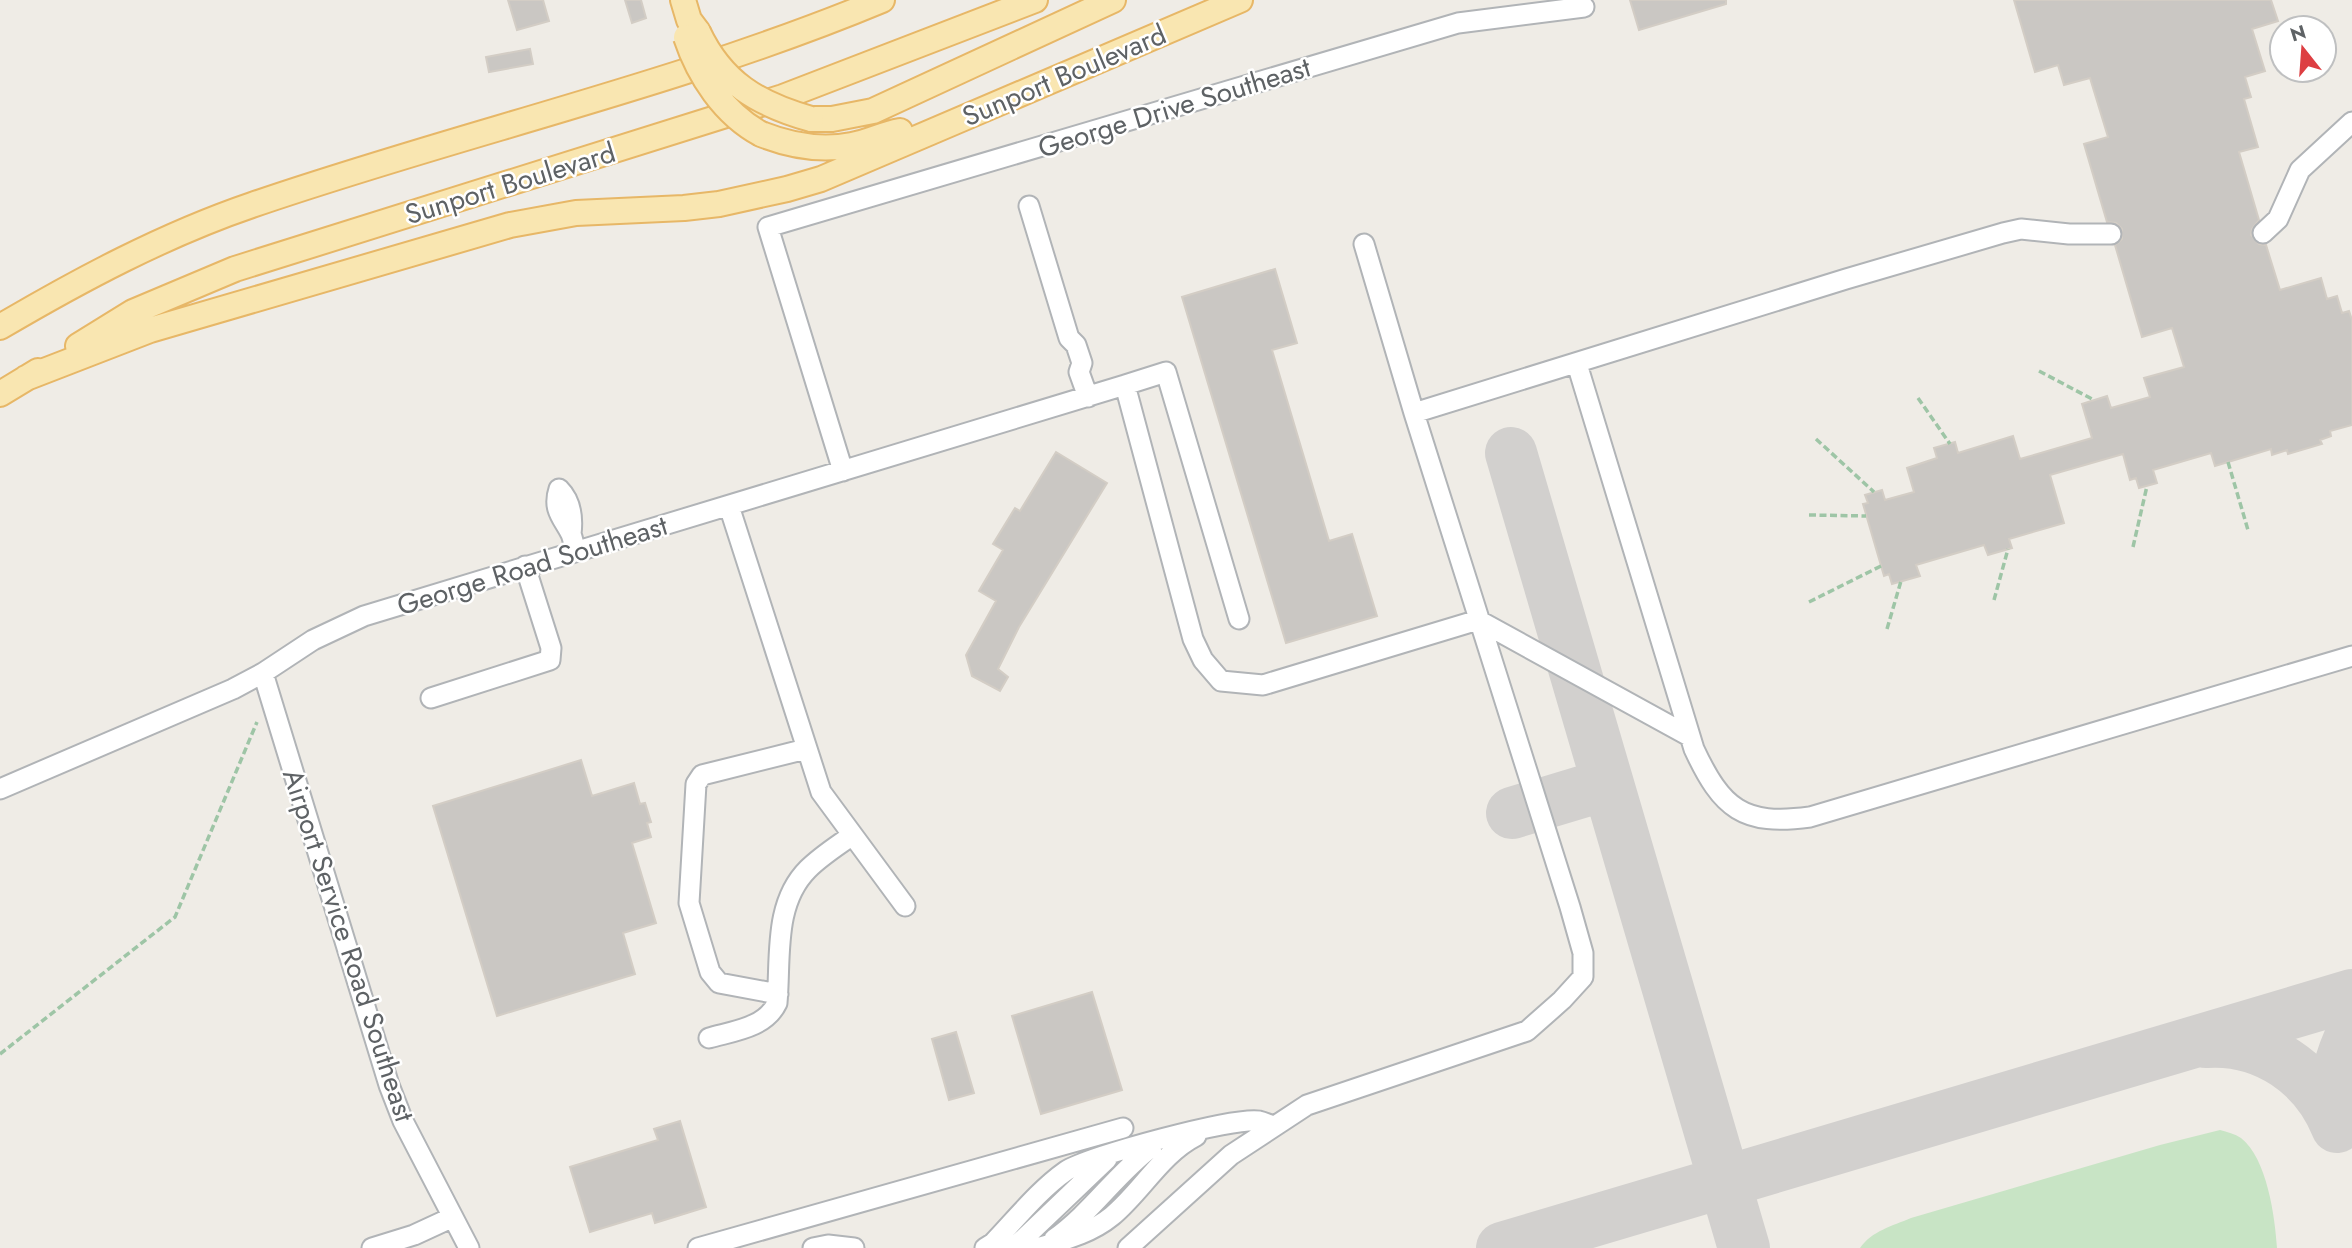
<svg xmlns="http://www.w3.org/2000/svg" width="2352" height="1248" font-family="Jost,sans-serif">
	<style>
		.green { fill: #c8e4c5 }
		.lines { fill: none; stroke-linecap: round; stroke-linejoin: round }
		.taxiway { stroke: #d2d0ce; stroke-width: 52 }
		.building { fill: #cac7c3; stroke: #d3cdc5; stroke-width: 2 }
		.minor-casing { stroke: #b1b4b7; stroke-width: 23 }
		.major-casing { stroke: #e7b767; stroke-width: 28 }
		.path { stroke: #9ec5a6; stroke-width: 3.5; stroke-dasharray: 7 3.5; stroke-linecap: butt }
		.minor { stroke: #fff; stroke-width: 19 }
		.major { stroke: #f9e6b1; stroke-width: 24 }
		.major-bridge-casing { stroke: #e7b767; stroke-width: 28; stroke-linecap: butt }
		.major-bridge { stroke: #f9e6b1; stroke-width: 24 }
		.labels { text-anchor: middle; stroke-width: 5; stroke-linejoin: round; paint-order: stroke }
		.street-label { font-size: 28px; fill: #5e6265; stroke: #fff }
	</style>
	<rect width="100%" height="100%" fill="#efece6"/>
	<!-- green -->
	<path class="green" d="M 2220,1130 C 2227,1132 2235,1134 2241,1138 C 2267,1158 2275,1217 2277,1248 L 1860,1248 C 1872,1231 1892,1226 1911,1218 L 2160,1145 Z"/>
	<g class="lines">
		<!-- taxiway -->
		<path class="taxiway" d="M 1511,453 L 1744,1248
			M 1512,813 L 1608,784
			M 2206,1042 C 2265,1038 2316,1074 2337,1127
			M 2337,1127 C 2332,1094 2337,1064 2352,1034
			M 1502,1248 L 2352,995"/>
	</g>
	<!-- building -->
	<path class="building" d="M 508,0 L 543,0 L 549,21 L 517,30 Z
		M 625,0 L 641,0 L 646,18 L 632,23 Z
		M 1630,0 L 1726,0 L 1726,4 L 1639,30 Z
		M 2014,0 L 2271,0 L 2278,21 L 2252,29 L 2265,71 L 2245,77 L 2251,97 L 2244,99 L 2258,147 L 2239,152 L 2259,220 L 2252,229 L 2251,235 L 2259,244 L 2266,245 L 2280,290 L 2321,278 L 2327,299 L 2337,296 L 2342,313 L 2349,311 L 2352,320 L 2352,425 L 2330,431 L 2331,436 L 2320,440 L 2322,444 L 2288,454 L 2287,450 L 2272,455 L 2271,449 L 2215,466 L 2211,453 L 2153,470 L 2157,483 L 2139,488 L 2136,478 L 2130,480 L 2123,454 L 2050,475 L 2064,523 L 2009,539 L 2012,548 L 1988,555 L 1984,545 L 1916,565 L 1920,576 L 1892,584 L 1889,574 L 1884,576 L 1863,504 L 1868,503 L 1865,495 L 1882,490 L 1885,500 L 1914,492 L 1907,468 L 1937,458 L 1934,448 L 1955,442 L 1958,453 L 2013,436 L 2020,459 L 2092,438 L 2082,404 L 2107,396 L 2111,408 L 2150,397 L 2144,378 L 2184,367 L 2172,328 L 2142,337 L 2115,245 L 2122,239 L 2122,229 L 2116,223 L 2107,222 L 2084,144 L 2108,137 L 2090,78 L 2064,85 L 2058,65 L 2035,72 Z
		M 530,49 L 533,64 L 489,72 L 486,57 Z
		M 1275,269 L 1297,343 L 1272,350 L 1329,541 L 1352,534 L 1377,616 L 1286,643 L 1182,297 Z
		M 1056,452 L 1107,483 L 1019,627 L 998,669 L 1008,677 L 1000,691 L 972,676 L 966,655 L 996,601 L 979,591 L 1003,550 L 993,544 L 1015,508 L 1020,511 Z
		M 581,760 L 592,796 L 634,783 L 640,804 L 645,803 L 651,822 L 647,823 L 651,837 L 632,843 L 656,923 L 623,933 L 635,974 L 497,1016 L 433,806 Z
		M 1092,992 L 1122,1090 L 1041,1114 L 1012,1016 Z
		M 956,1032 L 974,1093 L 949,1100 L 932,1039 Z
		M 680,1121 L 706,1207 L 655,1223 L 652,1213 L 590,1232 L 570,1167 L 658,1140 L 654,1129 Z"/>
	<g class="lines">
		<defs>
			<path id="minor" d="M 1029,206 L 1069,338 L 1076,345 L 1082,363 L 1079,372 L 1088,397
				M 2263,233 L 2278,219 L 2300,170 L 2352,122
				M 1577,364 L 1694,749 C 1722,809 1743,826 1810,817 L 2352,656
				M 1125,385 L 1166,372 L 1239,619
				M 1414,413 L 1846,279 L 2003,233 L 2021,229 L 2069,234 L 2111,234
				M 843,471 L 768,227 L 1458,23 L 1584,7
				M 729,506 L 821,792 L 905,906
				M 571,534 C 573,518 571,501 559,489 C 552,510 563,518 571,534 C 573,539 574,546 576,551
				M 263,673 L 389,1085 L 403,1121 L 469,1248
				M 431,698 L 550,660 L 551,648 L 525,566
				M 0,789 L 233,689 L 263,673 L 313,640 L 364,616 L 1125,385 L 1193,639 L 1203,660 L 1221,681 L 1263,685 L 1478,620 L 1689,736
				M 778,994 L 719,983 L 710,972 L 689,903 L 696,784 L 702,775 L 806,749
				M 709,1038 C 733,1031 765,1028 777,1003 C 781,958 773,904 808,869 C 821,856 837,846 851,836
				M 1054,1239 C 1091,1213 1116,1174 1152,1147
				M 372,1248 L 414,1235 L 453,1217
				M 698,1248 L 1123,1128
				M 813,1248 L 828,1245 L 854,1248
				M 985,1248 L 993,1243 C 1016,1219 1039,1190 1066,1171 C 1088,1156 1234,1117 1259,1121 C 1264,1122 1269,1125 1274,1126
				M 1010,1248 L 1021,1241 L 1107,1159
				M 1037,1248 C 1064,1240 1090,1234 1112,1216 C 1142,1191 1161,1154 1196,1136
				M 1128,1248 L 1231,1155 L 1307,1105 L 1527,1031 L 1562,1000 L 1583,977 L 1583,953 L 1570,907 L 1414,413 L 1364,244"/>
			<path id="major" d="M 683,0 L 689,20 L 698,32
				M 811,119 L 832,119 L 873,111 L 1113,0
				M 761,134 C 791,146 821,151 852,145 C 869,142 883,134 900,131
				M 0,327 C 80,280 164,235 252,205 C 461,133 678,85 882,0
				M 78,346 L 133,312 L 235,269 L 783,97 L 1035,0
				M 26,378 L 150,330 L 510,225 L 576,213 L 684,208 L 719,204 L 787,189 L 821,179 L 1240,0
				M 0,394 L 38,371"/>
		</defs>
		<!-- minor casing -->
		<use href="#minor" class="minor-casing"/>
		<!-- major casing -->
		<use href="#major" class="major-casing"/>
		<!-- path -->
		<path class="path" d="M 2039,371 L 2094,400
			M 1918,398 L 1950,444
			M 1816,439 L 1874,492
			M 2228,462 L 2248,530
			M 1809,515 L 1866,516
			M 2133,547 L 2147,486
			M 1994,600 L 2008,549
			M 1809,602 L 1881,566
			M 1887,629 L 1901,581
			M 0,1054 L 175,917 L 257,722"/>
		<!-- minor -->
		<use href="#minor" class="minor"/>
		<!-- major -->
		<use href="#major" class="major"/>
		<defs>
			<path id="major-bridge" d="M 698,32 C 722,83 758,104 811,119
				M 686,37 C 699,76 724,114 761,134"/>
		</defs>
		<!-- major-bridge casing -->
		<use href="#major-bridge" class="major-bridge-casing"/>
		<!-- major-bridge -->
		<use href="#major-bridge" class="major-bridge"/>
	</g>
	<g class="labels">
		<!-- street labels -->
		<g class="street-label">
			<text transform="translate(1064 75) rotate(-23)" y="10">Sunport Boulevard</text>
			<text transform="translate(1174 107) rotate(-17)" y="10">George Drive Southeast</text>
			<text transform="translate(510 183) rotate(-17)" y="10">Sunport Boulevard</text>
			<text transform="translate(532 565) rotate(-17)" y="10">George Road Southeast</text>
			<text transform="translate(349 945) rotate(72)" y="10">Airport Service Road Southeast</text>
		</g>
	</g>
	<!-- north arrow -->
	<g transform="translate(2303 49) rotate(343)"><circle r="33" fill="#ffffff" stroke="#bfc0c1" stroke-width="2"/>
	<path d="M0-5L12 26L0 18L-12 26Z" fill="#dd3e42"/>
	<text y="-10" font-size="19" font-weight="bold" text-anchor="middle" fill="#5e6265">N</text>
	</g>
</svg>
